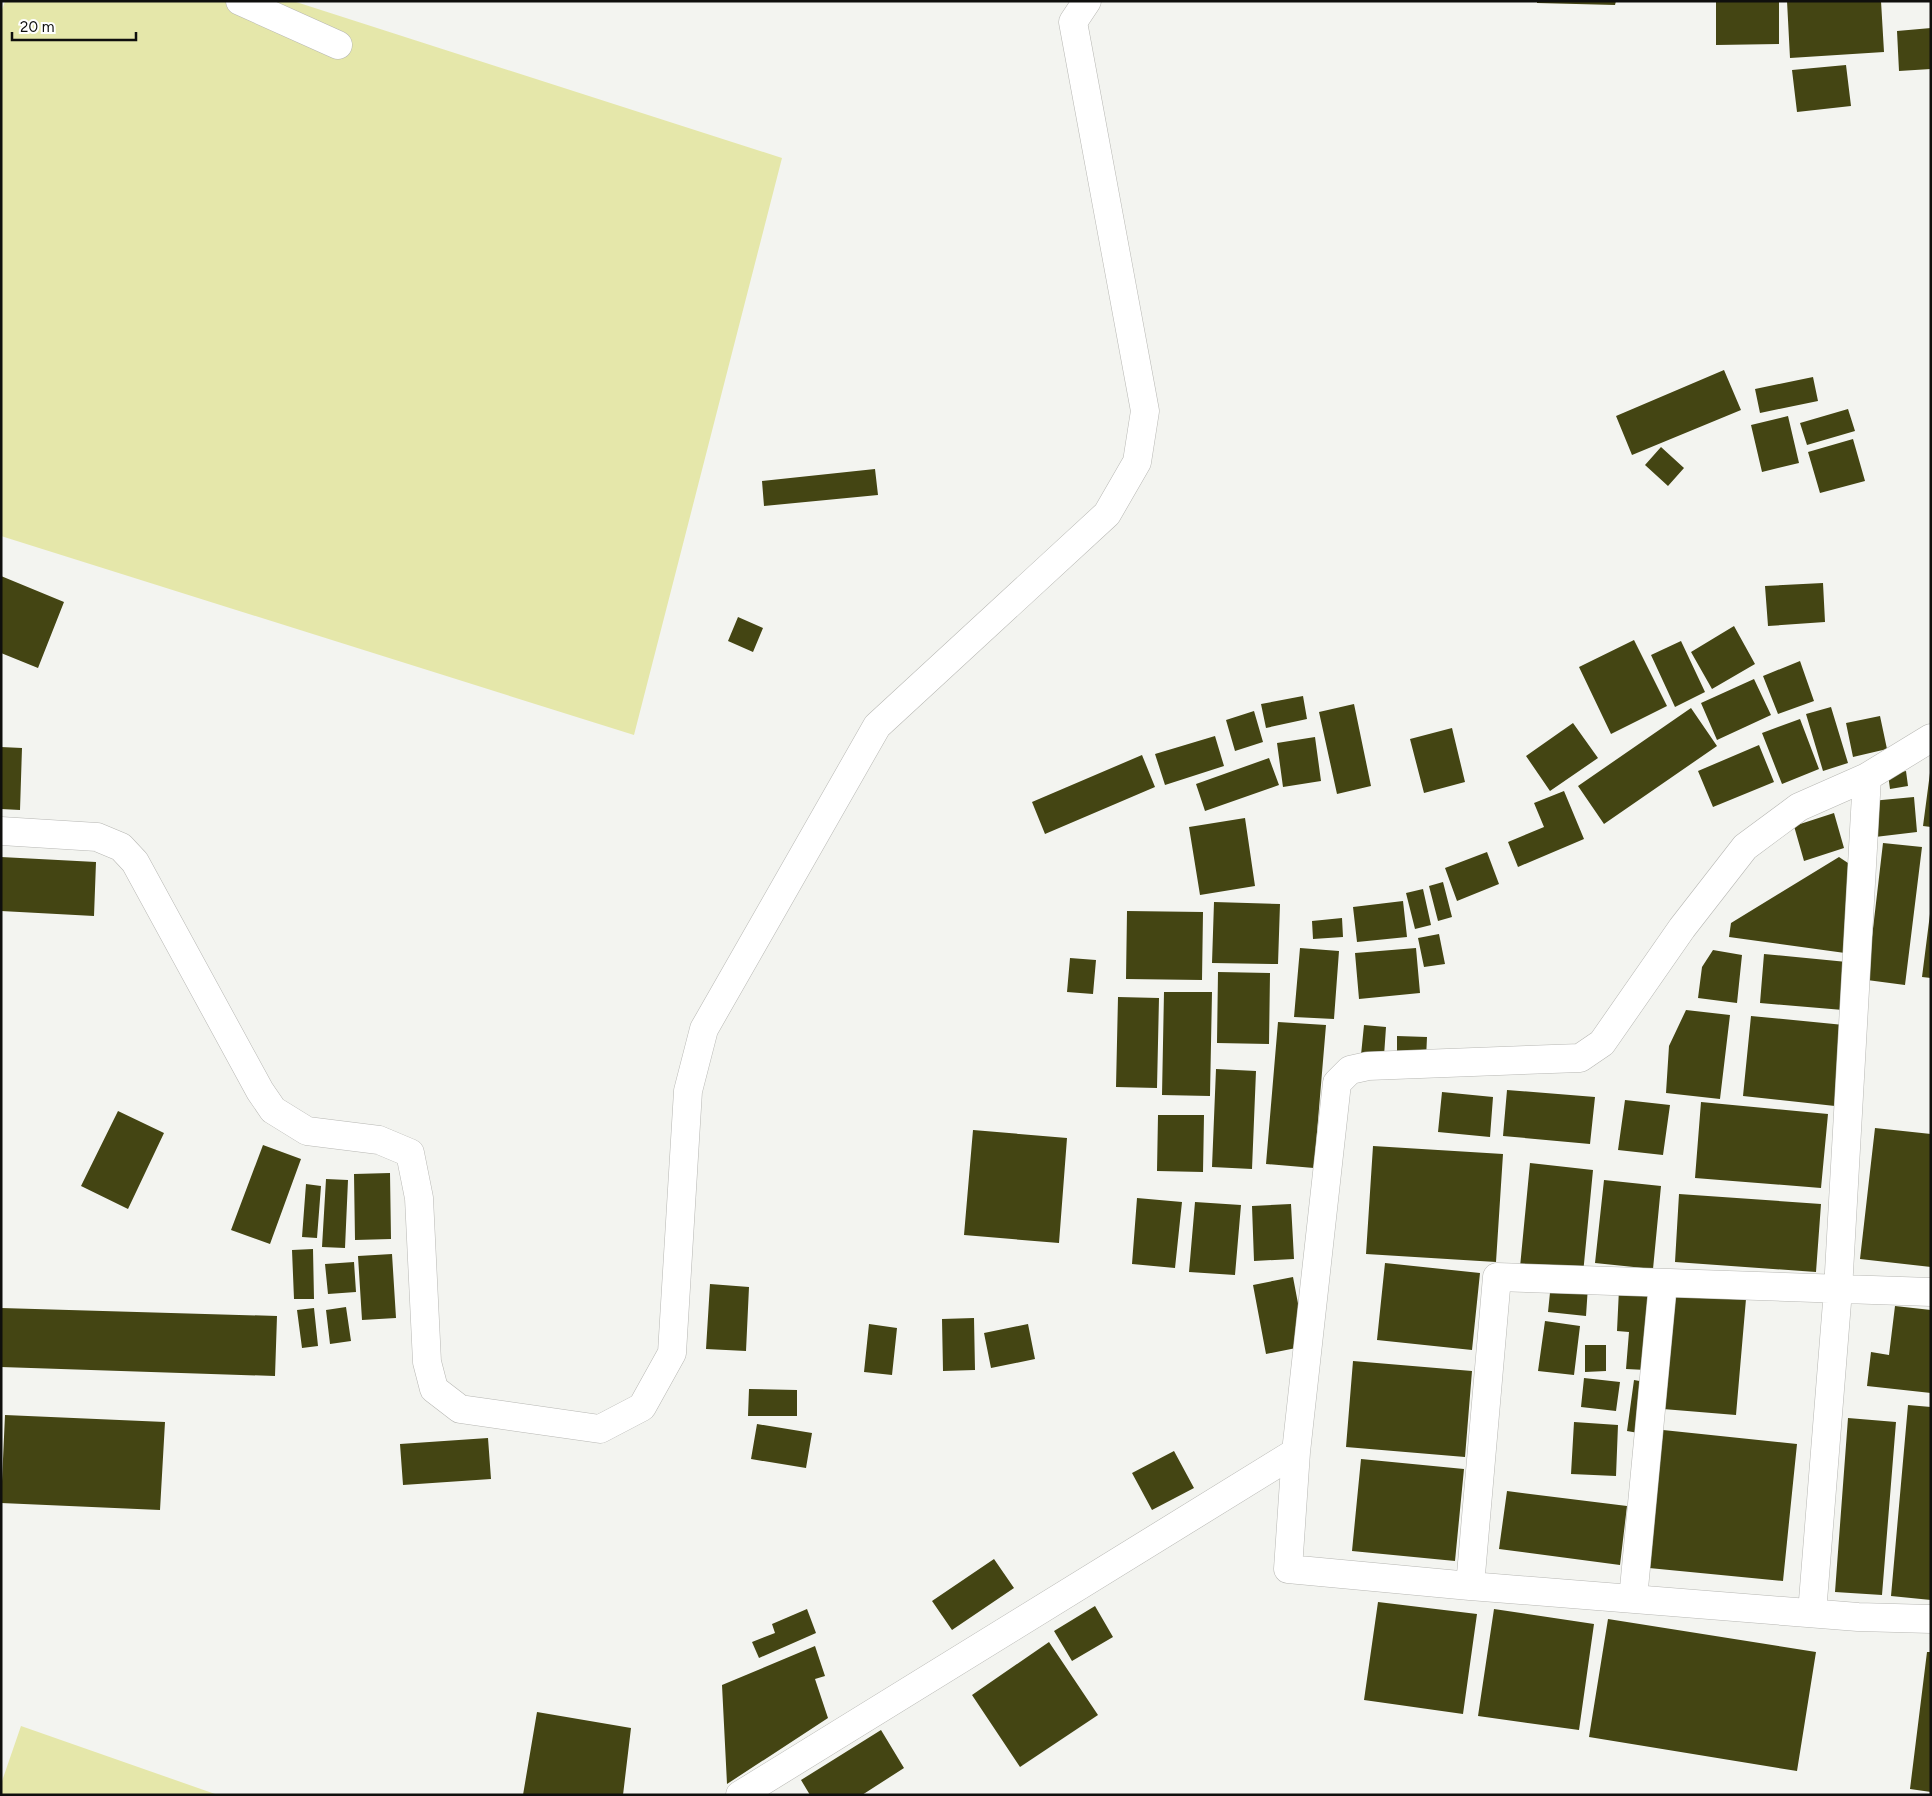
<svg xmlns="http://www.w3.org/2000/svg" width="1932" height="1796" font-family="Figtree,sans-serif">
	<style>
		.green { fill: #e5e7aa }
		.building { fill: #444513 }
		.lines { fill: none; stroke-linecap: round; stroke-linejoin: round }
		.street-casing { stroke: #b7b7b3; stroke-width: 29 }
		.street { stroke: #fff; stroke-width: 28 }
	</style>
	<rect width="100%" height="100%" fill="#f3f4f0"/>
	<!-- green -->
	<path class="green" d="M 5,1 L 293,1 L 782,158 L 634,735 L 1,536 L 1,13 Z
		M 21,1726 L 218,1795 L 1,1795 L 1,1784 Z"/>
	<!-- building -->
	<path class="building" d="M 1537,1 L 1616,1 L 1615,5 L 1537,3 Z
		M 1716,1 L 1779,1 L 1779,44 L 1716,45 Z
		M 1787,1 L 1881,1 L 1884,52 L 1790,58 Z
		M 1931,28 L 1931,69 L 1899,71 L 1897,31 Z
		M 1846,65 L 1851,106 L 1797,112 L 1792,70 Z
		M 1724,370 L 1741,410 L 1632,455 L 1616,416 Z
		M 1813,377 L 1818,401 L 1760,413 L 1755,389 Z
		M 1848,409 L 1855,431 L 1807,445 L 1800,423 Z
		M 1788,416 L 1799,463 L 1762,472 L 1751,425 Z
		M 1853,439 L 1865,481 L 1820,493 L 1808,452 Z
		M 1661,447 L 1684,468 L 1668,486 L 1645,465 Z
		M 875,469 L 878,495 L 764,506 L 762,481 Z
		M 1,576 L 64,602 L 38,668 L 1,653 Z
		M 1823,583 L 1825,622 L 1768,626 L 1765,586 Z
		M 738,617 L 763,628 L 753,652 L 728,641 Z
		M 1734,626 L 1755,664 L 1712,689 L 1691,652 Z
		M 1634,640 L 1667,706 L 1611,734 L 1579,667 Z
		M 1681,641 L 1705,692 L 1675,707 L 1651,655 Z
		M 1800,661 L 1814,701 L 1778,714 L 1763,676 Z
		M 1754,679 L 1771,715 L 1717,740 L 1701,703 Z
		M 1303,696 L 1307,719 L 1266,728 L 1261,704 Z
		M 1354,704 L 1371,786 L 1337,794 L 1319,712 Z
		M 1831,707 L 1848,763 L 1823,771 L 1806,714 Z
		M 1691,708 L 1717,746 L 1604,824 L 1578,786 Z
		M 1254,711 L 1263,742 L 1235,751 L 1226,720 Z
		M 1880,716 L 1887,749 L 1853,757 L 1846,723 Z
		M 1800,719 L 1819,769 L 1782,784 L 1762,733 Z
		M 1573,723 L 1598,758 L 1550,791 L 1526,756 Z
		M 1452,728 L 1465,782 L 1424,793 L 1410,739 Z
		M 1215,736 L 1224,766 L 1165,785 L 1155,754 Z
		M 1315,737 L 1321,781 L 1283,787 L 1277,743 Z
		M 1759,745 L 1774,782 L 1713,807 L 1698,771 Z
		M 1,747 L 22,748 L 20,810 L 1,809 Z
		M 1142,755 L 1155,787 L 1045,834 L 1032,802 Z
		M 1269,758 L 1279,785 L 1205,811 L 1196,784 Z
		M 1906,771 L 1908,786 L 1890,789 L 1888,774 Z
		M 1930,773 L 1931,773 L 1931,827 L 1923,826 Z
		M 1564,791 L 1584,839 L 1518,867 L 1508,842 L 1544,827 L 1534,803 Z
		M 1914,797 L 1917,832 L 1875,837 L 1871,801 Z
		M 1834,813 L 1844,848 L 1804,861 L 1794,826 Z
		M 1245,818 L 1255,886 L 1200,895 L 1189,827 Z
		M 1883,843 L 1922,847 L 1905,985 L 1867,980 Z
		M 1487,852 L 1499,884 L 1457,901 L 1445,868 Z
		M 1,857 L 96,862 L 94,916 L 1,911 Z
		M 1839,857 L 1857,869 L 1845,953 L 1729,937 L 1731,923 Z
		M 1443,882 L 1452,917 L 1438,921 L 1429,886 Z
		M 1423,889 L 1431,925 L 1415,929 L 1406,893 Z
		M 1403,901 L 1407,937 L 1357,942 L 1353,907 Z
		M 1214,902 L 1280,904 L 1278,964 L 1212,963 Z
		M 1127,911 L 1203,912 L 1202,980 L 1126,979 Z
		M 1930,914 L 1931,914 L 1931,978 L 1922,977 Z
		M 1342,918 L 1343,937 L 1313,939 L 1312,921 Z
		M 1439,934 L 1445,964 L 1424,967 L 1418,938 Z
		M 1300,948 L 1339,951 L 1334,1019 L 1294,1017 Z
		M 1416,948 L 1420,993 L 1359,999 L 1355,953 Z
		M 1713,950 L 1742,955 L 1737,1003 L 1698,998 L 1702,967 Z
		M 1764,954 L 1847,962 L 1843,1010 L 1760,1003 Z
		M 1070,958 L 1096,960 L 1093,994 L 1067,992 Z
		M 1218,972 L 1270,973 L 1269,1044 L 1217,1043 Z
		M 1164,992 L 1212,992 L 1210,1096 L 1162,1095 Z
		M 1118,997 L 1159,998 L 1157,1088 L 1116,1087 Z
		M 1686,1010 L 1730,1015 L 1720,1099 L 1666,1093 L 1669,1046 Z
		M 1751,1016 L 1844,1025 L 1835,1106 L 1743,1096 Z
		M 1278,1022 L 1326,1025 L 1314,1168 L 1266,1164 Z
		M 1364,1025 L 1386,1027 L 1384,1056 L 1361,1055 Z
		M 1397,1036 L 1427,1037 L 1426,1059 L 1397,1058 Z
		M 1216,1069 L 1256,1071 L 1252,1169 L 1212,1167 Z
		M 1507,1090 L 1595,1097 L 1590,1144 L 1503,1136 Z
		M 1442,1092 L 1493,1097 L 1490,1137 L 1438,1132 Z
		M 1625,1100 L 1670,1105 L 1663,1155 L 1618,1150 Z
		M 1701,1102 L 1828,1114 L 1821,1188 L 1695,1178 Z
		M 118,1111 L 164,1133 L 128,1209 L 81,1186 Z
		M 1158,1115 L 1204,1115 L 1203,1172 L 1157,1171 Z
		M 1875,1128 L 1931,1134 L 1931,1267 L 1860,1259 Z
		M 973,1130 L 1067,1138 L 1059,1243 L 964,1235 Z
		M 263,1145 L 301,1159 L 270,1244 L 231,1230 Z
		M 1373,1146 L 1503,1154 L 1496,1262 L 1366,1254 Z
		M 1530,1163 L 1593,1170 L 1583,1274 L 1520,1267 Z
		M 390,1173 L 391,1239 L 355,1240 L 354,1174 Z
		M 326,1179 L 348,1180 L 345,1248 L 322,1247 Z
		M 1604,1180 L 1661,1186 L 1653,1269 L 1595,1263 Z
		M 306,1184 L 321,1186 L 317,1238 L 302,1237 Z
		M 1679,1194 L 1821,1204 L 1816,1272 L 1675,1262 Z
		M 1137,1198 L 1182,1202 L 1175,1268 L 1132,1264 Z
		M 1195,1202 L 1241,1205 L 1235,1275 L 1189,1272 Z
		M 1291,1204 L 1294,1259 L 1254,1261 L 1252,1206 Z
		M 313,1249 L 314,1299 L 294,1299 L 292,1250 Z
		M 392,1254 L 396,1318 L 362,1320 L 358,1256 Z
		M 354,1262 L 356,1292 L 328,1294 L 325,1264 Z
		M 1385,1263 L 1480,1273 L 1472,1350 L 1377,1340 Z
		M 1293,1277 L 1306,1346 L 1266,1354 L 1253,1285 Z
		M 1551,1283 L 1588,1286 L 1586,1316 L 1548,1312 Z
		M 710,1284 L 749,1287 L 746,1351 L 706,1349 Z
		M 1619,1289 L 1650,1290 L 1646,1370 L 1626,1369 L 1629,1332 L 1617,1331 Z
		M 1674,1294 L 1746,1299 L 1736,1415 L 1663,1409 Z
		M 1895,1306 L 1931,1310 L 1931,1393 L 1867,1386 L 1871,1352 L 1889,1355 Z
		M 346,1307 L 351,1341 L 330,1344 L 326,1310 Z
		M 1,1308 L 277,1316 L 275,1376 L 1,1367 Z
		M 314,1308 L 318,1346 L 302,1348 L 297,1310 Z
		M 974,1318 L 975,1370 L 943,1371 L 942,1319 Z
		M 1545,1321 L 1580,1326 L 1574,1375 L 1538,1371 Z
		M 869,1324 L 897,1328 L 892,1375 L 864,1372 Z
		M 1028,1324 L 1035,1359 L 991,1368 L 984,1333 Z
		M 1585,1345 L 1606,1345 L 1606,1371 L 1585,1372 Z
		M 1353,1361 L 1472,1371 L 1465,1457 L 1346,1447 Z
		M 1584,1378 L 1620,1382 L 1616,1411 L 1581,1407 Z
		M 1634,1380 L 1651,1383 L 1644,1434 L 1627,1431 Z
		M 749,1389 L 797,1390 L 797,1416 L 748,1416 Z
		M 1908,1405 L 1931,1407 L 1931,1600 L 1891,1596 Z
		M 5,1415 L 165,1422 L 160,1510 L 1,1503 Z
		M 1848,1418 L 1896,1422 L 1882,1595 L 1835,1592 Z
		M 1574,1422 L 1618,1425 L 1616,1476 L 1571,1474 Z
		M 757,1424 L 812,1433 L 806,1468 L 751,1459 Z
		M 1663,1430 L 1797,1444 L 1783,1581 L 1649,1568 Z
		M 488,1438 L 491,1479 L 403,1485 L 400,1444 Z
		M 1174,1451 L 1194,1488 L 1152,1510 L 1132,1473 Z
		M 1361,1459 L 1464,1469 L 1455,1561 L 1352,1551 Z
		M 1507,1491 L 1627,1506 L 1620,1565 L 1499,1549 Z
		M 994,1559 L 1014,1588 L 952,1630 L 932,1601 Z
		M 1378,1602 L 1477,1614 L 1463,1714 L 1364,1700 Z
		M 1095,1606 L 1113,1637 L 1072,1661 L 1054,1631 Z
		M 807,1609 L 816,1633 L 759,1658 L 752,1642 L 775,1633 L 772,1624 Z
		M 1494,1609 L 1594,1624 L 1579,1730 L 1478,1716 Z
		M 1608,1619 L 1816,1652 L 1797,1771 L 1589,1737 Z
		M 1049,1642 L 1098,1715 L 1020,1767 L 972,1695 Z
		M 815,1646 L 825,1676 L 815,1679 L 828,1718 L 727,1784 L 722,1685 Z
		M 1927,1652 L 1931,1652 L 1931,1792 L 1910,1789 Z
		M 537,1712 L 631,1728 L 623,1795 L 523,1795 Z
		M 881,1730 L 904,1768 L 862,1795 L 810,1795 L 801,1780 Z"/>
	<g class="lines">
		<defs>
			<path id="street" d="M 240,1 L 338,45
				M 1,831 L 97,837 L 121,847 L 135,862 L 260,1091 L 273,1110 L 307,1131 L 379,1140 L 410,1153 L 419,1198 L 427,1362 L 434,1389 L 460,1409 L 600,1429 L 642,1407 L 672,1353 L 688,1091 L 704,1029 L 877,726 L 1107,514 L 1137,462 L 1145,411 L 1073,22 L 1087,1
				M 1931,1292 L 1497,1277 L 1470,1586 L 1858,1617 L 1931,1619
				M 1296,1452 L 1288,1569 L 1470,1586
				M 1633,1599 L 1663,1283
				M 1812,1613 L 1838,1290 L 1867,777
				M 740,1795 L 1296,1452 L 1337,1083 L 1350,1070 L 1368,1066 L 1580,1058 L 1602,1043 L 1682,928 L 1745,847 L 1799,807 L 1867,777 L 1931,738"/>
		</defs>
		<!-- street casing -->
		<use href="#street" class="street-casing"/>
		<!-- street -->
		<use href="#street" class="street"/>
	</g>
	<!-- border -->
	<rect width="1932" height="1796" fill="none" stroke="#0f0f0d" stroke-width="5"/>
	<!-- scale -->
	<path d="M12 32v8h124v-8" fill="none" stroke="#0f0f0d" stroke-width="2.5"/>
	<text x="20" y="32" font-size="15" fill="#0f0f0d" stroke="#fffffe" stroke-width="4" paint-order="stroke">20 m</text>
</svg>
